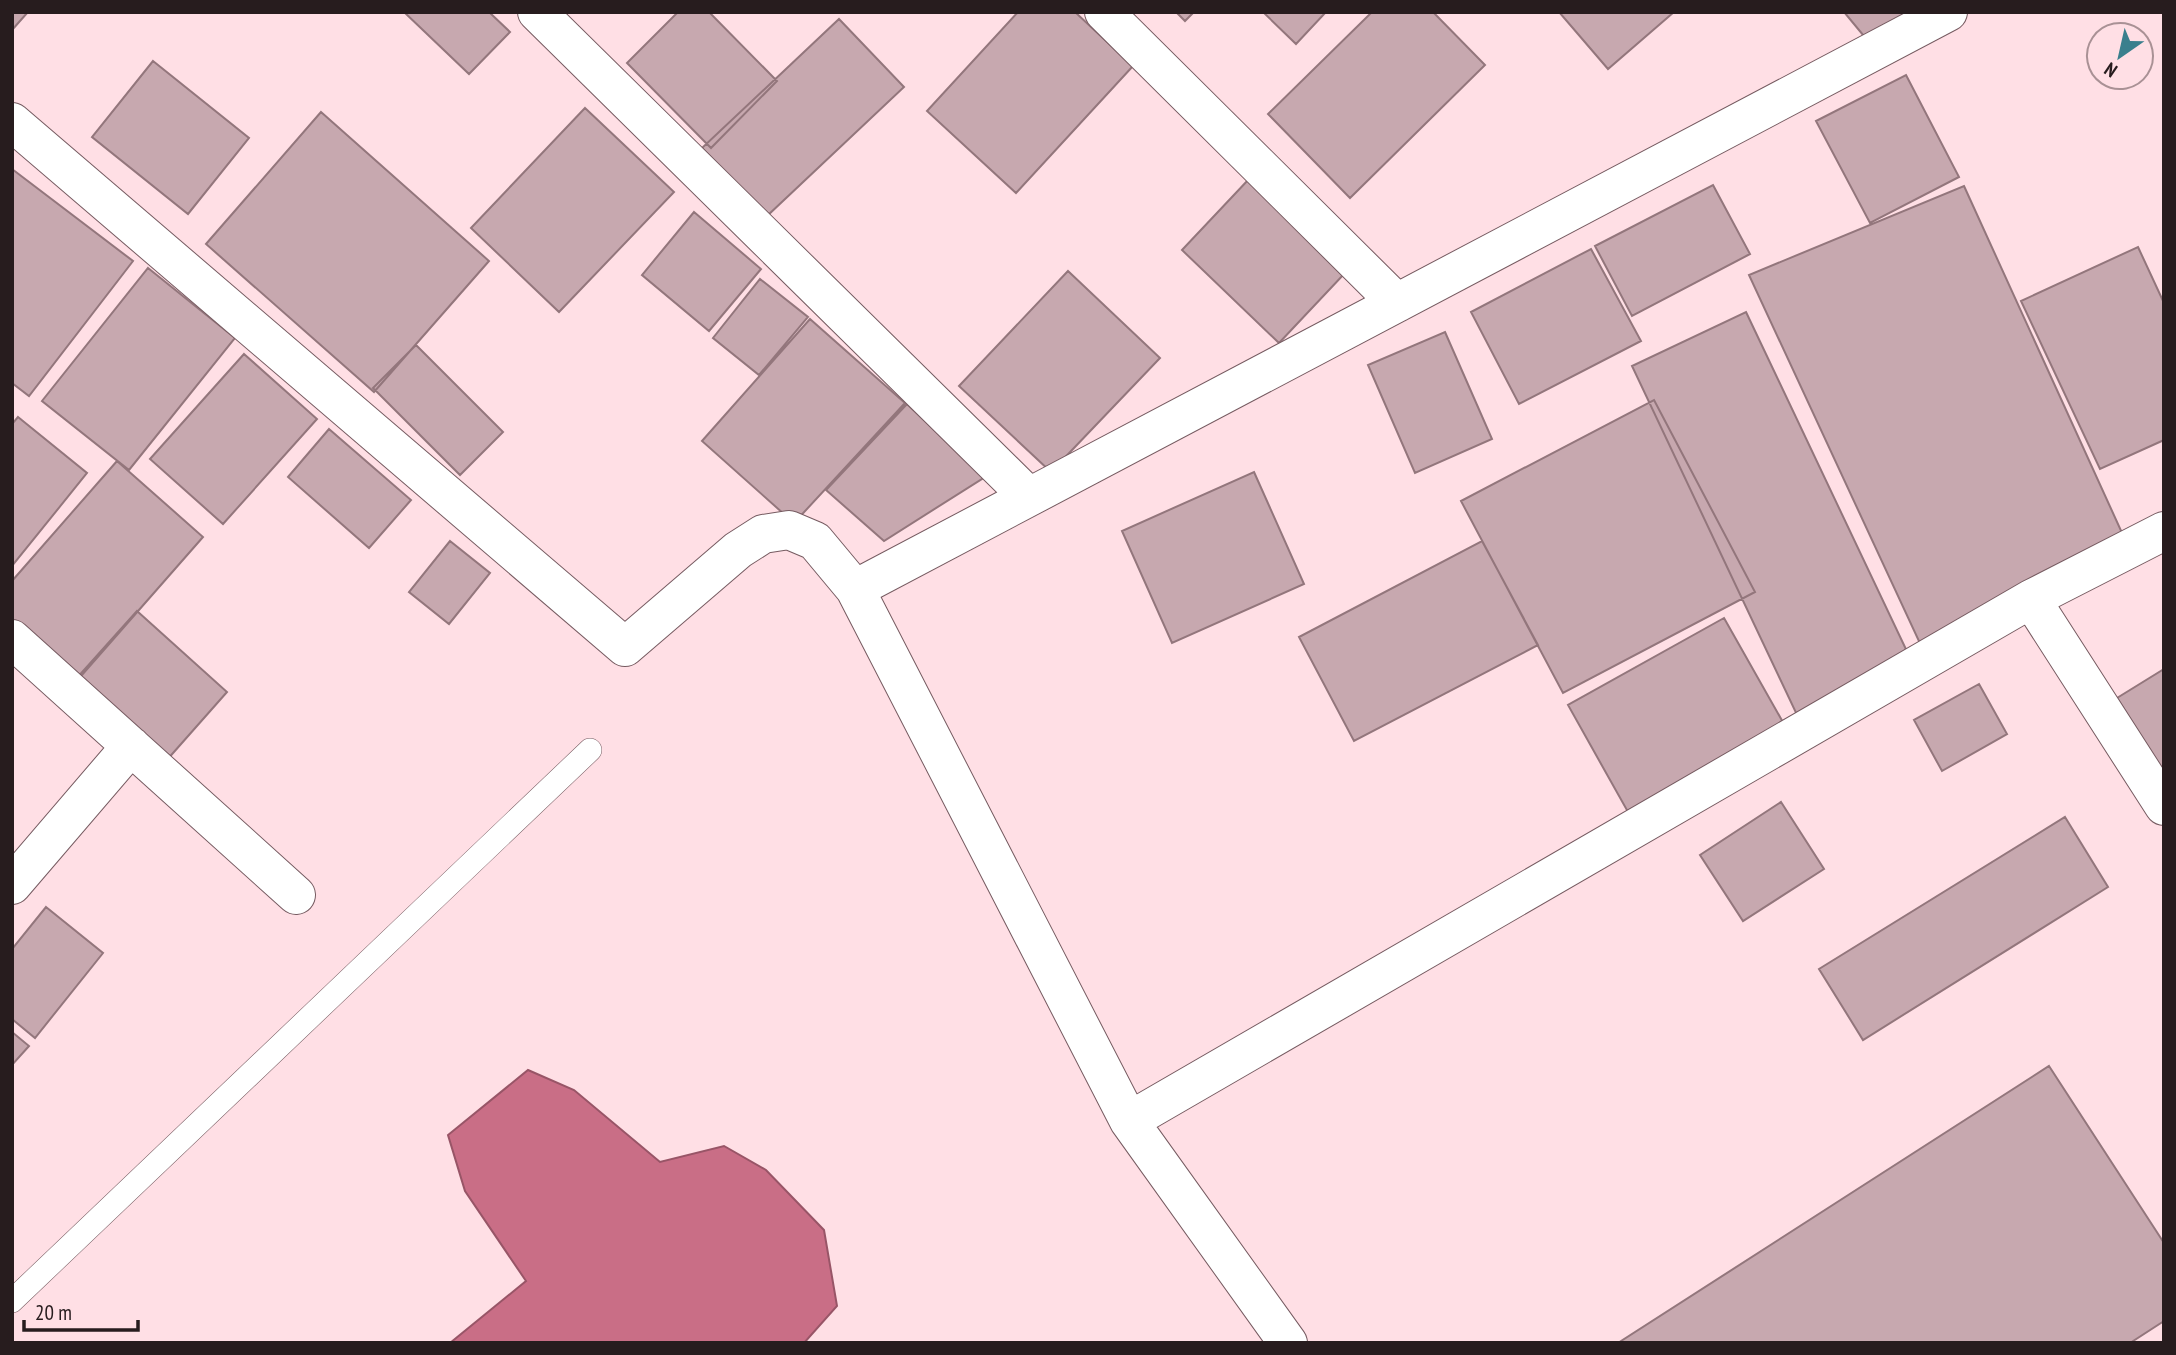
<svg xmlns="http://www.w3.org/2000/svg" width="2176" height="1355" font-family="'PT Sans Narrow',sans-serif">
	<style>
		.water { fill: #c96e86; stroke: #985567; stroke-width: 2 }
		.building { fill: #c7a8af; stroke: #93767c; stroke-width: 2 }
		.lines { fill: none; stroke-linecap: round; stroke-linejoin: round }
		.service-casing { stroke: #765b61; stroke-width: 24 }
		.minor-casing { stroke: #765b61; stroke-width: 40 }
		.service { stroke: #fff; stroke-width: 23 }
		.minor { stroke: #fff; stroke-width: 38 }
	</style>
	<rect width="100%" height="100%" fill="#ffdfe5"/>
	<!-- water -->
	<path class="water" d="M 528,1070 L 574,1090 L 660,1162 L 724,1146 L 766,1170 L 824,1230 L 837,1306 L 804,1343 L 450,1343 L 526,1281 L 465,1191 L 448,1135 Z"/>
	<!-- building -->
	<path class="building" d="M 12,12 L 28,12 L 12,30 Z
		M 404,12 L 489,12 L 510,32 L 469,74 Z
		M 678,12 L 709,12 L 777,81 L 711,148 L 627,63 Z
		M 1018,12 L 1075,12 L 1133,66 L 1016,193 L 927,111 Z
		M 1176,12 L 1194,12 L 1185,21 Z
		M 1263,12 L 1326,12 L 1296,44 Z
		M 1372,12 L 1433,12 L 1485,65 L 1350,198 L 1268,114 Z
		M 1559,12 L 1674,12 L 1608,69 Z
		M 1844,12 L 1914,12 L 1873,47 Z
		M 839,19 L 904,87 L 767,216 L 702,148 Z
		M 153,61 L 249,138 L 188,214 L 92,137 Z
		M 1906,75 L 1959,177 L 1870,223 L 1816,121 Z
		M 585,108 L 674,192 L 559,312 L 471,228 Z
		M 321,112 L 489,261 L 374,392 L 206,244 Z
		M 12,169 L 133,261 L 29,396 L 12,383 Z
		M 1249,179 L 1345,273 L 1279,343 L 1182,250 Z
		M 1713,185 L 1750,254 L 1632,316 L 1595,246 Z
		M 1964,186 L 2133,557 L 1924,652 L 1749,275 Z
		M 694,212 L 761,269 L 709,331 L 642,275 Z
		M 2138,247 L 2164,303 L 2164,440 L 2100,469 L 2021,301 Z
		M 1591,249 L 1641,341 L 1519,404 L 1471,312 Z
		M 148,268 L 235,338 L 129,470 L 42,401 Z
		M 1068,271 L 1160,358 L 1051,472 L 959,386 Z
		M 760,279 L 808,317 L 759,375 L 713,338 Z
		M 1746,312 L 1913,664 L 1798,717 L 1632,366 Z
		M 810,319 L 905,403 L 794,523 L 702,441 Z
		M 1445,332 L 1492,439 L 1415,473 L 1368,365 Z
		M 416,345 L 503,432 L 460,475 L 373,388 Z
		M 244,354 L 317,419 L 223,524 L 150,459 Z
		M 1654,400 L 1755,592 L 1563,693 L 1461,501 Z
		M 907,404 L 985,477 L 884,541 L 826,490 Z
		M 18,417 L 87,473 L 12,566 L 12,424 Z
		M 329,429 L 411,500 L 369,548 L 288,477 Z
		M 117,461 L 203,537 L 74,684 L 12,630 L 12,581 Z
		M 1254,472 L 1304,584 L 1172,643 L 1122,531 Z
		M 450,541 L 490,573 L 449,624 L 409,592 Z
		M 1482,541 L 1538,645 L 1354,741 L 1299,637 Z
		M 137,611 L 227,692 L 166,761 L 76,679 Z
		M 1724,618 L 1784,724 L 1628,812 L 1568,705 Z
		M 2164,669 L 2164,773 L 2117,698 Z
		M 1979,684 L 2007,734 L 1942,771 L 1914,720 Z
		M 1781,802 L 1824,869 L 1743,921 L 1700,855 Z
		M 2065,817 L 2108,887 L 1863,1040 L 1819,969 Z
		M 46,907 L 103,953 L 35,1038 L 12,1019 L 12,949 Z
		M 12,1032 L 29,1046 L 12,1065 Z
		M 2049,1066 L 2164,1243 L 2164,1321 L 2130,1343 L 1618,1343 Z"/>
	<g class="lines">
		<defs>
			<path id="service" d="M 12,1301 L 590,750"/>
			<path id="minor" d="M 537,12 L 1029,497
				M 1104,12 L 1397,303
				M 12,122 L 625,647 L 738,550 L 763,534 L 789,530 L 815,541 L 855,589 L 1129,1121 L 1288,1343
				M 855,589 L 1948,12
				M 2031,599 L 2164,806
				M 12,639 L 296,895
				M 12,885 L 131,746
				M 1129,1121 L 2031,599 L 2164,531"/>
		</defs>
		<!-- service casing -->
		<use href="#service" class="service-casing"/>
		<!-- minor casing -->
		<use href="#minor" class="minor-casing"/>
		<!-- service -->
		<use href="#service" class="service"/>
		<!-- minor -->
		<use href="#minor" class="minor"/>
	</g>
	<!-- border -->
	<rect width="2176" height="1355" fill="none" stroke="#271c1e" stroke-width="28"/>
	<!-- north arrow -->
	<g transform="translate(2120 56) rotate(214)"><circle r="33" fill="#ffdfe5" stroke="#a99195" stroke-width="2"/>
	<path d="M0-5L12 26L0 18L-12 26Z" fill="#3a7f8d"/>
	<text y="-10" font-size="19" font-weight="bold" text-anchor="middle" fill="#271c1e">N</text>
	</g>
	<!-- scale -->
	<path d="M24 1320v10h114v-10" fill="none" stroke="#271c1e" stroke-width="3.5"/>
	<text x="35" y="1320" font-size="21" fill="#271c1e" stroke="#ffdfe5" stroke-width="5" paint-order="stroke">20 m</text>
</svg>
